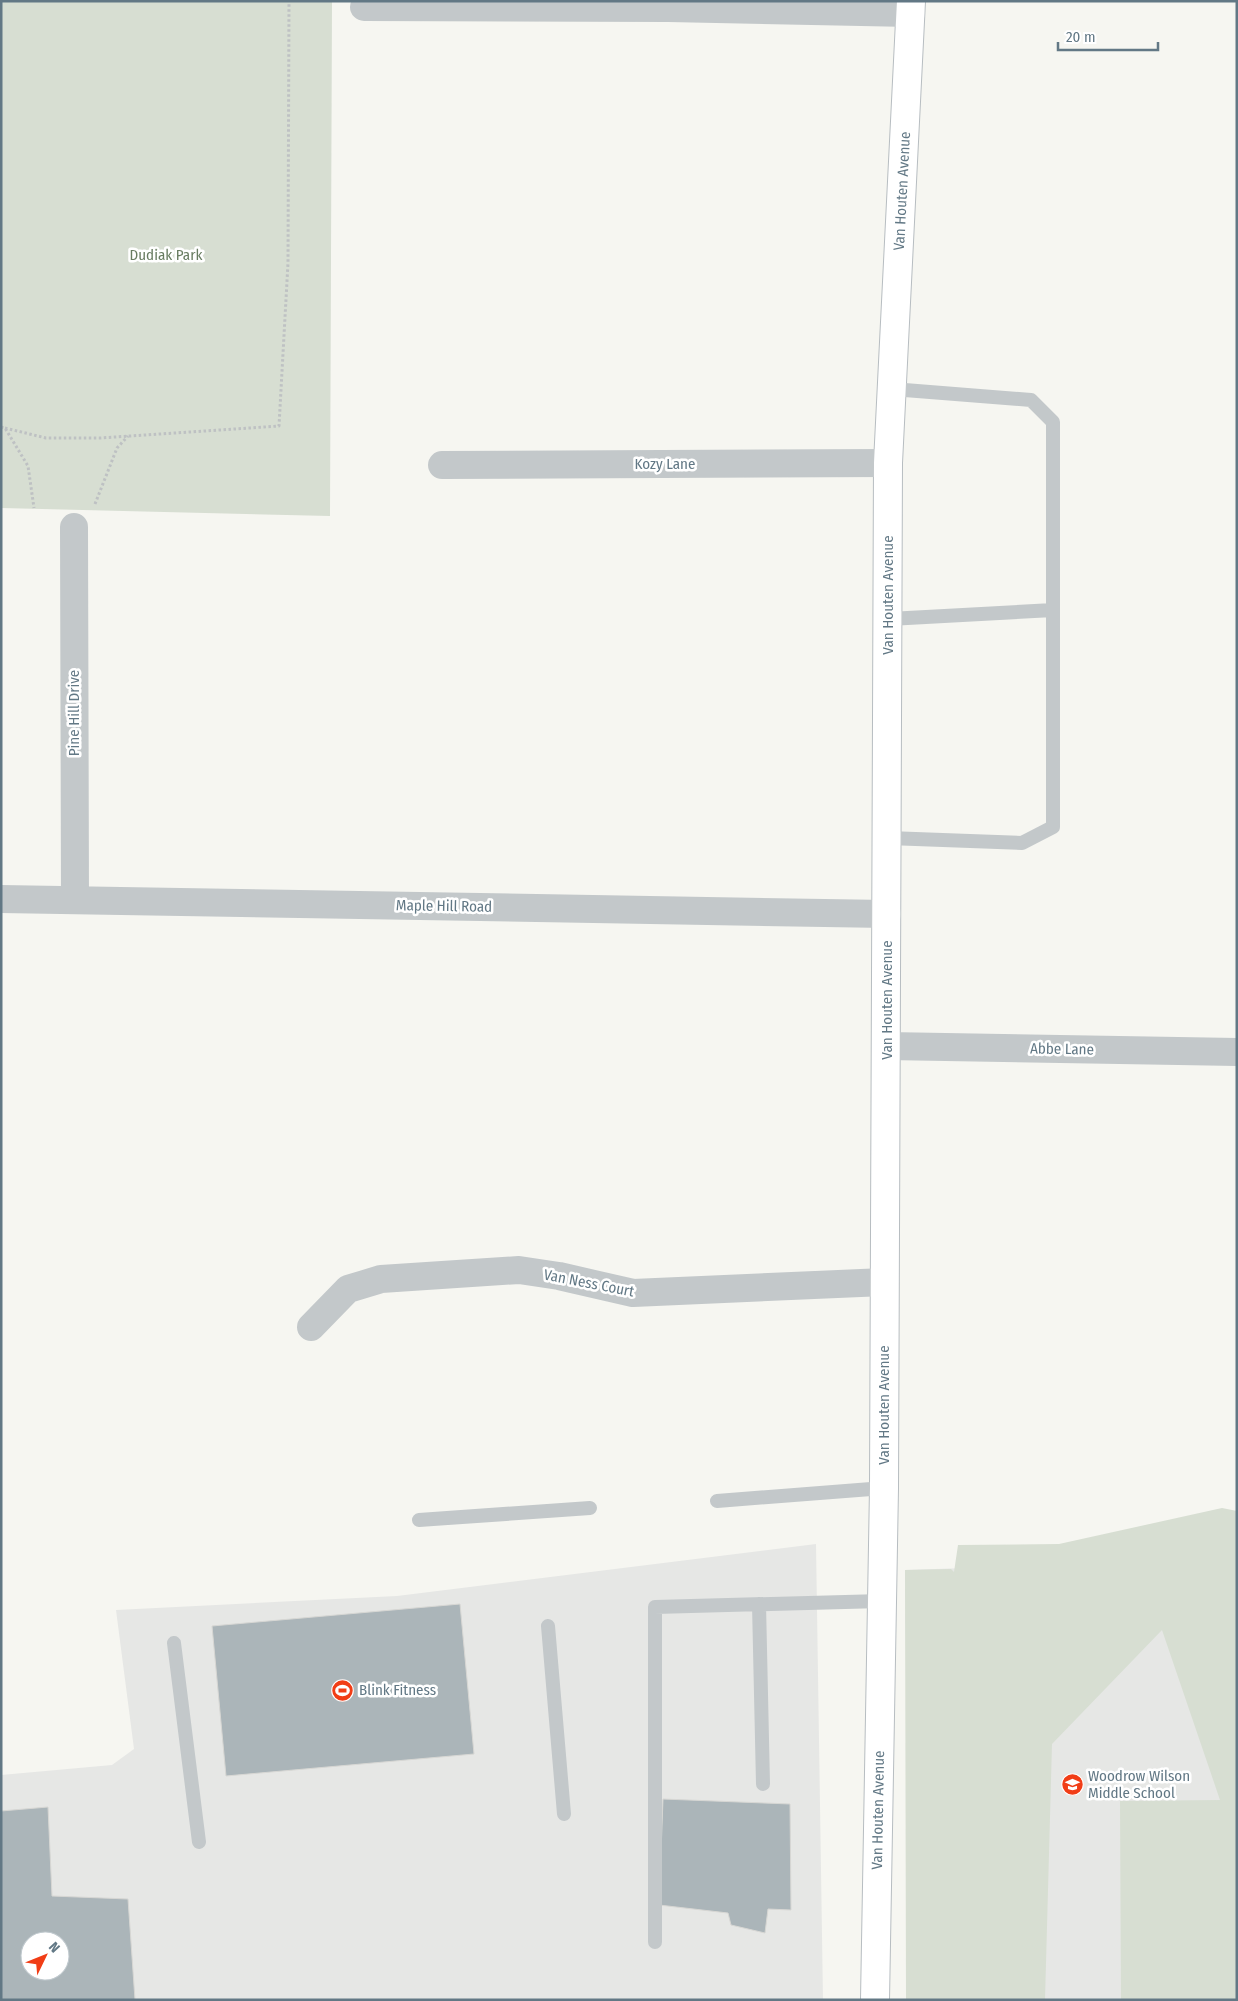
<svg xmlns="http://www.w3.org/2000/svg" width="1238" height="2001" font-family="'Fira Sans Condensed',sans-serif">
	<style>
		.built { fill: #e6e7e5; fill-rule: evenodd }
		.green { fill: #d7ded2 }
		.building { fill: #abb5b9; stroke: #d7d7d4; fill-rule: evenodd }
		.lines { fill: none; stroke-linecap: round; stroke-linejoin: round }
		.secondary-casing { stroke: #b7bdc1; stroke-width: 30 }
		.path { stroke: #bec1c3; stroke-width: 3; stroke-dasharray: 2.5 2.5; stroke-linecap: butt }
		.service { stroke: #c3c8ca; stroke-width: 14 }
		.minor { stroke: #c3c8ca; stroke-width: 28 }
		.secondary { stroke: #fff; stroke-width: 28 }
		.labels { text-anchor: middle; stroke-width: 5; stroke-linejoin: round; paint-order: stroke }
		.street-label { font-size: 15px; fill: #627885; stroke: #fff }
		.park-label { font-size: 15px; fill: #687c61; stroke: #fff }
		.poi-label { font-size: 15px; fill: #627885; stroke: #fff; text-anchor: start }
	</style>
	<rect width="100%" height="100%" fill="#f6f6f1"/>
	<!-- built -->
	<path class="built" d="M 816,1544 L 823,2000 L 1,2000 L 1,1775 L 112,1765 L 134,1749 L 116,1610 L 397,1596 ZM 30,1941 L 60,1941 L 60,1971 L 30,1971 Z
		M 1237,1559 L 1237,2000 L 909,2000 L 905,1570 Z"/>
	<!-- green -->
	<path class="green" d="M 1,1 L 332,1 L 330,516 L 1,508 Z
		M 1222,1508 L 1237,1511 L 1237,2000 L 1121,2000 L 1120,1801 L 1220,1800 L 1162,1630 L 1052,1744 L 1045,2000 L 906,2000 L 905,1570 L 951,1569 L 954,1572 L 958,1545 L 1059,1544 Z"/>
	<!-- building -->
	<path class="building" d="M 460,1604 L 474,1754 L 226,1776 L 212,1626 Z
		M 663,1799 L 790,1804 L 791,1910 L 768,1909 L 765,1933 L 731,1925 L 728,1913 L 659,1905 Z
		M 48,1807 L 52,1896 L 128,1899 L 135,2000 L 1,2000 L 1,1811 ZM 30,1941 L 60,1941 L 60,1971 L 30,1971 Z"/>
	<g class="lines">
		<defs>
			<path id="secondary" d="M 875,2000 L 884,1488 L 888,463 L 911,1"/>
		</defs>
		<!-- secondary casing -->
		<use href="#secondary" class="secondary-casing"/>
		<!-- path -->
		<path class="path" d="M 1,427 L 5,428 L 28,466 L 34,508
			M 5,428 L 46,438 L 100,438 L 279,426 L 288,263 L 289,1
			M 95,504 L 117,448 L 128,436"/>
		<!-- service -->
		<path class="service" d="M 889,619 L 1053,610
			M 888,838 L 1022,843 L 1053,827 L 1053,422 L 1031,400 L 892,389
			M 717,1501 L 884,1488
			M 419,1520 L 590,1508
			M 759,1604 L 763,1784
			M 548,1626 L 564,1814
			M 174,1643 L 199,1842
			M 655,1942 L 655,1607 L 882,1601"/>
		<!-- minor -->
		<path class="minor" d="M 364,7 L 668,8 L 911,13
			M 442,465 L 888,463
			M 74,527 L 75,899
			M 1,899 L 887,914
			M 887,1046 L 1237,1052
			M 311,1327 L 348,1289 L 381,1279 L 519,1270 L 559,1276 L 633,1293 L 884,1282"/>
		<!-- secondary -->
		<use href="#secondary" class="secondary"/>
	</g>
	<!-- icons -->
	<defs>
		<symbol id="stadium-disc" viewBox="-11 -11 22 22"><circle r="9.5" fill="#f13d16" stroke="#fff"/><path d="M0-5a6.5 5 0 1 0 0 10a6.5 5 0 1 0 0-10ZM-3.5-1.8h7v3.6h-7Z" fill="#fff"/></symbol>
		<symbol id="school-disc" viewBox="-11 -11 22 22"><circle r="9.5" fill="#f13d16" stroke="#fff"/><path d="M0-5L7-2L0 1L-7-2ZM-4 1L0 2.5L4 1V4Q0 6-4 4Z" fill="#fff"/></symbol>
	</defs>
	<g fill-rule="evenodd">
		<use href="#stadium-disc" x="330" y="1678" width="25" height="25"/>
		<use href="#school-disc" x="1060" y="1772" width="25" height="25"/>
	</g>
	<g class="labels">
		<!-- street labels -->
		<g class="street-label">
			<text transform="translate(902 191) rotate(-87)" y="5">Van Houten Avenue</text>
			<text x="665" y="469">Kozy Lane</text>
			<text transform="translate(888 595) rotate(-90)" y="5">Van Houten Avenue</text>
			<text transform="translate(74 713) rotate(-90)" y="5">Pine Hill Drive</text>
			<text transform="translate(444 906) rotate(1)" y="5">Maple Hill Road</text>
			<text transform="translate(887 1000) rotate(-90)" y="5">Van Houten Avenue</text>
			<text transform="translate(1062 1049) rotate(1)" y="5">Abbe Lane</text>
			<text transform="translate(589 1283) rotate(11)" y="5">Van Ness Court</text>
			<text transform="translate(884 1405) rotate(-90)" y="5">Van Houten Avenue</text>
			<text transform="translate(878 1810) rotate(-89)" y="5">Van Houten Avenue</text>
		</g>
		<!-- park labels -->
		<g class="park-label">
			<text x="166" y="260">Dudiak Park</text>
		</g>
		<!-- poi labels -->
		<g class="poi-label">
			<text x="359" y="1695">Blink Fitness</text>
			<text x="1088" y="1781">Woodrow Wilson<tspan x="1088" dy="17">Middle School</tspan></text>
		</g>
	</g>
	<!-- border -->
	<rect width="1238" height="2001" fill="none" stroke="#627885" stroke-width="5"/>
	<!-- north arrow -->
	<g transform="translate(45 1956) rotate(47)"><circle r="24" fill="#ffffff" stroke="#c0c9ce"/>
	<path d="M0-4L9 19L0 12L-9 19Z" fill="#f13d16"/>
	<text y="-8" font-size="14" font-weight="bold" text-anchor="middle" fill="#627885">N</text>
	</g>
	<!-- scale -->
	<path d="M1058 42v8h100v-8" fill="none" stroke="#627885" stroke-width="2.5"/>
	<text x="1066" y="42" font-size="15" fill="#627885" stroke="#ffffff" stroke-width="4" paint-order="stroke">20 m</text>
</svg>
